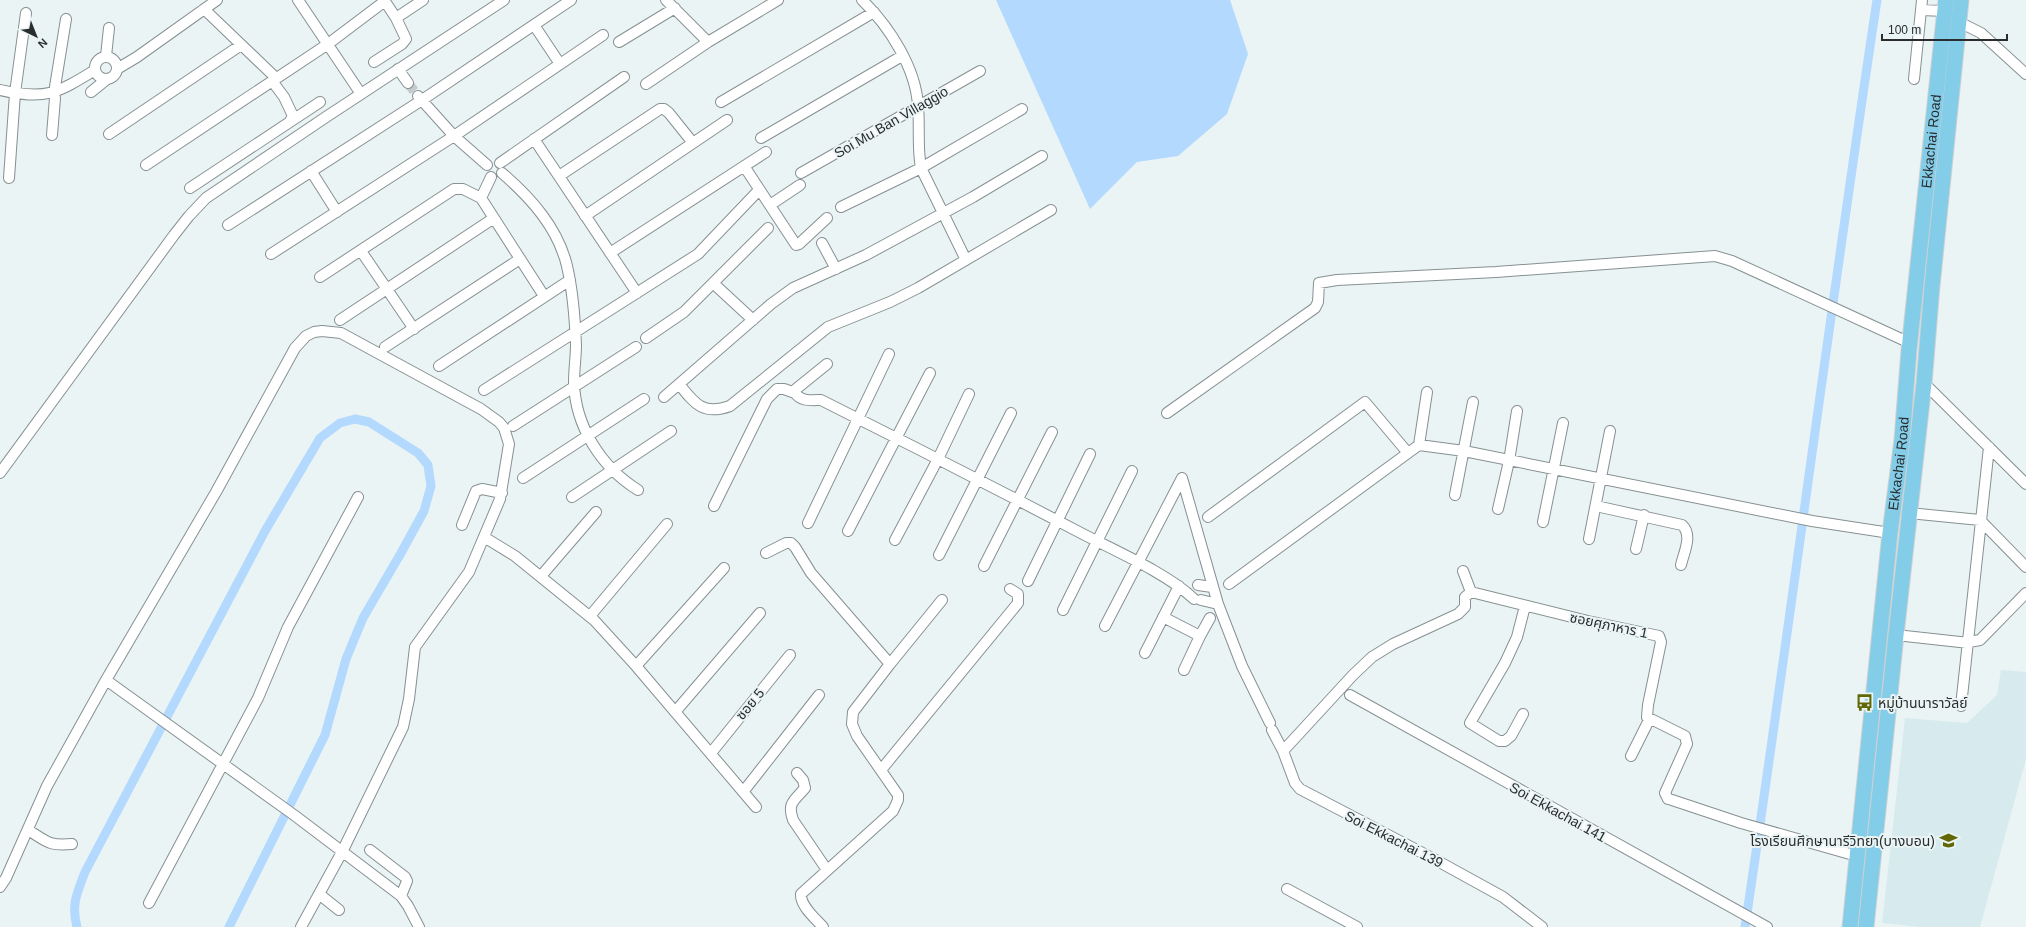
<svg xmlns="http://www.w3.org/2000/svg" width="2026" height="927" font-family="Arial,'Noto Sans Thai',sans-serif">
	<style>
		.built { fill: #d7ebee }
		.water { fill: #b4d9fe }
		.lines { fill: none; stroke-linecap: round; stroke-linejoin: round }
		.canal { stroke: #b4d9fe; stroke-width: 9 }
		.street-tunnel { stroke: #c3cccd; stroke-width: 10; stroke-dasharray: 10 5; stroke-linecap: butt }
		.street-casing { stroke: #879092; stroke-width: 12 }
		.primary-casing { stroke: #d0d1d1; stroke-width: 17 }
		.street { stroke: #fff; stroke-width: 10 }
		.primary { stroke: #84cde9; stroke-width: 15 }
		.labels { text-anchor: middle; stroke-width: 4; stroke-linejoin: round; paint-order: stroke }
		.street-label { font-size: 14px; fill: #292d2e; stroke: #eaf4f5 }
		.poi-label { font-size: 14px; fill: #292d2e; stroke: #eaf4f5; text-anchor: start }
	</style>
	<rect width="100%" height="100%" fill="#eaf4f5"/>
	<!-- built -->
	<path class="built" d="M 2001,670 L 2026,672 L 2026,759 L 1980,927 L 1919,927 L 1882,923 L 1905,718 L 1967,723 L 1997,695 Z"/>
	<!-- water -->
	<path class="water" d="M 996,0 L 1230,0 L 1248,54 L 1227,114 L 1178,156 L 1137,162 L 1090,209 Z"/>
	<g class="lines">
		<!-- canal -->
		<path class="canal" d="M 77,927 C 71,905 77,893 85,872 L 265,531 L 320,438 L 340,423 L 355,419 L 369,422 L 418,453 L 428,465 L 431,486 L 424,511 L 401,553 L 363,618 L 346,659 L 325,735 L 229,927
			M 1745,927 C 1791,618 1830,309 1877,0"/>
		<!-- street-tunnel -->
		<path class="street-tunnel" d="M 408,83 L 418,96"/>
		<defs>
			<path id="street" d="M 298,0 L 361,94
				M 666,0 L 708,42
				M 862,0 C 889,26 916,68 918,106 C 920,127 917,148 921,168 L 966,260
				M 1922,0 L 1921,10 L 1945,11
				M 204,9 L 276,78
				M 396,18 L 423,0
				M 1959,22 L 1981,33 L 2026,74
				M 534,25 L 560,64
				M 619,42 L 675,8
				M 106,56 L 109,28
				M95 68a11 11 0 1 1 22 0a11 11 0 1 1-22 0Z
				M 374,62 L 402,44 L 406,39 L 396,18 L 384,0
				M 117,69 L 137,57 L 217,0
				M 398,69 L 408,83
				M 1914,79 L 1921,10
				M 272,81 L 284,97 L 293,116 L 290,121
				M 646,84 L 708,42 L 778,0
				M 0,90 C 46,100 56,94 95,70
				M 91,92 L 107,79
				M 418,96 L 454,136 L 487,165
				M 721,102 L 874,12
				M 109,134 L 241,45
				M 52,135 L 55,98 L 54,93 L 66,19
				M 761,138 L 902,56
				M 534,139 L 637,293
				M 500,163 L 624,77
				M 146,165 L 328,44 L 385,1
				M 744,166 L 796,245 L 799,244 L 827,218
				M 311,171 L 337,212
				M 502,173 C 531,198 558,228 567,266 C 573,292 575,319 576,345 C 576,357 574,369 574,382 C 575,426 601,467 638,490
				M 801,173 L 980,71
				M 559,176 L 660,109 L 664,109 L 669,113 L 693,143
				M 491,177 L 481,198 L 544,296
				M 9,178 L 15,93 L 26,13
				M 190,188 L 320,102
				M 770,205 L 800,185
				M 841,207 L 921,168 L 1022,109
				M 585,216 L 727,120
				M 228,225 L 422,100 L 571,0
				M 822,243 L 836,269
				M 361,251 L 414,329
				M 610,253 L 766,152
				M 271,254 L 454,136 L 603,35
				M 320,277 L 454,189 L 463,189 L 481,198
				M 713,283 L 753,320
				M 340,320 L 494,218
				M 646,338 L 684,312 L 768,228
				M 385,347 L 520,259
				M 827,364 L 796,389 L 795,393 C 801,402 812,400 821,400 C 907,443 993,487 1079,532 C 1113,550 1167,573 1194,599
				M 439,366 L 570,280
				M 1924,383 L 2026,484
				M 679,384 C 694,403 703,416 730,406 L 828,327 L 890,302 L 918,288 L 1051,210
				M 484,390 L 698,254 L 759,190
				M 664,397 L 771,304 L 793,288 L 866,255 L 973,197 L 1042,156
				M 1167,413 L 1315,308 L 1318,302 L 1319,283 L 1337,280 L 1496,272 L 1715,256 L 1732,261 L 1910,343
				M 513,426 L 636,347
				M 1419,445 L 1427,392
				M 1408,453 L 1419,445 L 1464,451 L 1812,521 L 1890,533
				M 0,473 L 174,235 L 189,216 L 206,198 L 326,117 L 504,0
				M 523,478 L 644,399
				M 1182,478 L 1218,604 L 1242,666 L 1270,723
				M 1455,495 L 1473,402
				M 572,497 L 671,431
				M 714,506 L 767,399 L 777,389 L 784,389 L 795,393
				M 1596,506 L 1682,525 C 1693,535 1684,552 1681,565
				M 1498,509 L 1509,461 L 1517,411
				M 1909,513 L 1980,520 L 2026,567
				M 1208,517 L 1365,402 L 1408,453 L 1229,584
				M 1543,522 L 1563,423
				M 808,523 L 889,354
				M 462,525 L 476,491 L 482,489 L 502,493
				M 848,531 L 930,373
				M 484,537 L 515,556 L 594,620 L 636,666 L 756,807
				M 1589,539 L 1610,431
				M 895,540 L 938,459 L 969,394
				M 1636,549 L 1644,515
				M 766,553 L 786,543 L 791,543 L 795,547 L 811,573 L 890,664
				M 939,555 L 1011,413
				M 984,566 L 1052,432
				M 1463,571 L 1471,592
				M 541,576 L 596,512
				M 1028,581 L 1090,454
				M 1198,585 L 1212,587
				M 1471,592 L 1588,621 L 1659,636 L 1661,642 L 1648,705 L 1647,717 L 1685,736 L 1687,744 L 1665,793 L 1668,799 L 1672,800 L 1741,823 L 1857,856
				M 1201,600 L 1218,604
				M 1063,610 L 1132,471
				M 590,616 L 667,524
				M 1163,617 L 1200,636 L 1184,670
				M 1105,626 L 1182,478
				M 1896,635 L 1969,643
				M 1200,636 L 1210,618
				M 1969,642 L 1980,640 L 2026,593
				M 1145,653 L 1179,586
				M 636,666 L 724,568
				M 106,680 L 294,815 L 401,896 L 408,906 L 419,927
				M 1350,695 L 1767,927
				M 1961,706 L 1989,447
				M 675,712 L 760,613
				M 1523,714 L 1511,736 L 1505,741 L 1499,741 L 1470,723 L 1505,663 L 1517,637 L 1525,606
				M 1272,730 L 1283,751 L 1295,783 L 1300,789 L 1434,859 L 1503,897 L 1542,927
				M 1283,751 L 1353,675 L 1372,657 L 1393,644 L 1458,614 L 1465,607 L 1465,597 L 1471,592
				M 711,753 L 790,655
				M 1631,756 L 1649,720
				M 881,770 L 1018,603 L 1018,594 L 1010,589
				M 797,773 L 803,780 L 805,788 C 794,801 787,803 793,820 L 827,870
				M 743,792 L 819,695
				M 28,830 C 48,842 48,846 72,844
				M 370,850 L 405,877 L 407,881 L 401,896
				M 0,887 L 6,878 L 47,786 L 106,680 L 216,492 L 295,348 L 306,336 L 314,332 L 322,331 L 341,333 L 481,409 L 499,422 L 504,428 L 509,444 L 500,499 L 469,572 L 415,647 L 409,699 L 403,727 L 342,852 L 301,927
				M 1287,889 L 1357,927
				M 319,894 L 339,910
				M 149,903 L 258,698 L 288,627 L 358,497
				M 823,927 C 816,919 800,906 801,894 L 893,811 L 898,800 L 898,795 L 857,736 L 852,724 L 853,712 L 890,664 L 942,600"/>
			<g id="primary">
				<path id="s1" d="M 1850,927 L 1890,533 L 1902,440 L 1909,350 L 1946,0"/>
				<path d="M 1866,927 L 1896,635 L 1924,383 L 1932,286 L 1961,0"/>
			</g>
		</defs>
		<!-- street casing -->
		<use href="#street" class="street-casing"/>
		<!-- primary casing -->
		<use href="#primary" class="primary-casing"/>
		<!-- street -->
		<use href="#street" class="street"/>
		<!-- primary -->
		<use href="#primary" class="primary"/>
	</g>
	<!-- icons -->
	<defs>
		<symbol id="bus-bare" viewBox="-9 -9 18 18"><path d="M-5-6H5V4H4V6H2V4H-2V6H-4V4H-5ZM-3.5-4V0h7V-4ZM-3.5 1.2v1.5H-2V1.2ZM2 1.2v1.5H3.5V1.2Z" fill="#626705" stroke="#eaf4f5" stroke-width="2.5" paint-order="stroke"/></symbol>
		<symbol id="school-bare" viewBox="-9 -9 18 18"><path d="M0-5L7-2L0 1L-7-2ZM-4 1L0 2.5L4 1V4Q0 6-4 4Z" fill="#626705" stroke="#eaf4f5" stroke-width="2.5" paint-order="stroke"/></symbol>
	</defs>
	<g fill-rule="evenodd">
		<use href="#bus-bare" x="1852" y="690" width="25" height="25"/>
		<use href="#school-bare" x="1936" y="828" width="25" height="25"/>
	</g>
	<g class="labels">
		<!-- street labels -->
		<g class="street-label">
			<text transform="translate(891 122) rotate(-30)" y="5">Soi Mu Ban Villaggio</text>
			<text dy="5" stroke="none"><textPath href="#s1" startOffset="790">Ekkachai Road</textPath></text>
			<text dy="5" stroke="none"><textPath href="#s1" startOffset="466">Ekkachai Road</textPath></text>
			<text transform="translate(1609 625) rotate(12)" y="5">ซอยศุภาหาร 1</text>
			<text transform="translate(750 704) rotate(-51)" y="5">ซอย 5</text>
			<text transform="translate(1558 812) rotate(29)" y="5">Soi Ekkachai 141</text>
			<text transform="translate(1394 839) rotate(27)" y="5">Soi Ekkachai 139</text>
		</g>
		<!-- poi labels -->
		<g class="poi-label">
			<text x="1878" y="708">หมู่บ้านนาราวัลย์</text>
			<text x="1935" y="846" text-anchor="end">โรงเรียนศึกษานารีวิทยา(บางบอน)</text>
		</g>
	</g>
	<!-- north arrow -->
	<g transform="translate(36 36) rotate(137)" stroke="#eaf4f5" stroke-width="3" paint-order="stroke">
	<path d="M0-3L7 15L0 10L-7 15Z" fill="#292d2e"/>
	<text y="-6" font-size="11" font-weight="bold" text-anchor="middle" fill="#292d2e">N</text>
	</g>
	<!-- scale -->
	<path d="M1882 34v6h125v-6" fill="none" stroke="#292d2e" stroke-width="2"/>
	<text x="1888" y="34" font-size="12" fill="#292d2e" stroke="#eaf4f5" stroke-width="3" paint-order="stroke">100 m</text>
</svg>
